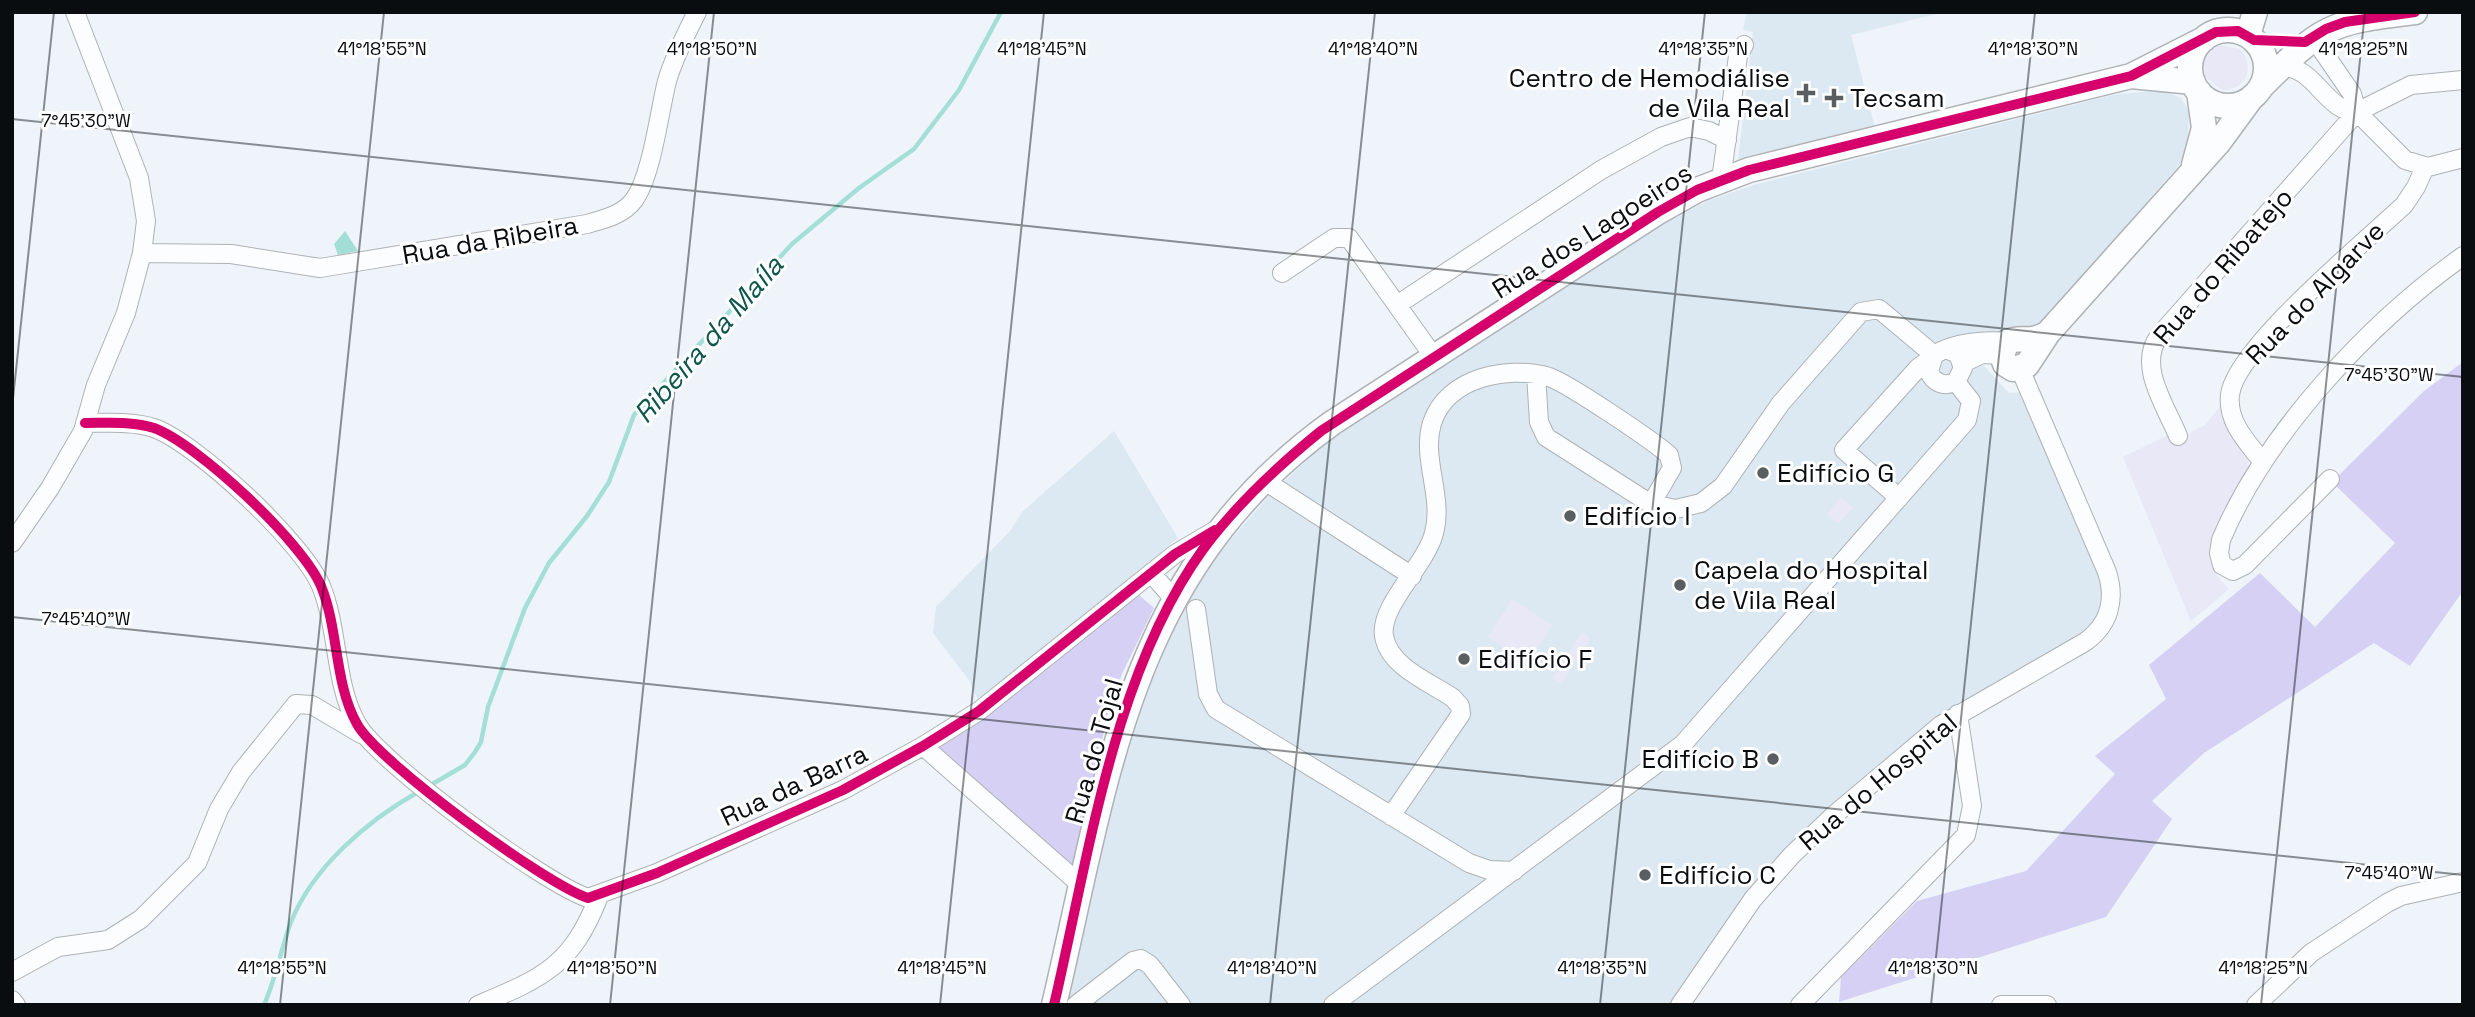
<svg xmlns="http://www.w3.org/2000/svg" width="2475" height="1017" font-family="'Space Grotesk',sans-serif">
	<style>
		.built { fill: #dce8f2 }
		.green { fill: #e8e8f7 }
		.forest { fill: #d6d1f4 }
		.water { fill: #a3dfd7 }
		.lines { fill: none; stroke-linecap: round; stroke-linejoin: round }
		.stream { stroke: #a3dfd7; stroke-width: 4.5 }
		.street-casing { stroke: #aeb2b5; stroke-width: 20 }
		.secondary-casing { stroke: #aeb2b5; stroke-width: 27 }
		.street { stroke: #fcfdfe; stroke-width: 18 }
		.secondary { stroke: #fcfdfe; stroke-width: 24 }
		.cycleway-casing { stroke: #fff; stroke-width: 15 }
		.cycleway { stroke: #d6006c; stroke-width: 10 }
		.ticks { fill: none; stroke: #090d0f; stroke-width: 2; stroke-opacity: 0.45 }
		.poi-dot { fill: #595e61; stroke: #fff; stroke-width: 2.5 }
		.labels { text-anchor: middle; stroke-width: 6; stroke-linejoin: round; paint-order: stroke }
		.poi-label { font-size: 26px; fill: #090d0f; stroke: #fff; text-anchor: start }
		.street-label { font-size: 26px; fill: #090d0f; stroke: #fff }
		.water-label { font-size: 28px; font-style: italic; fill: #0d564d; stroke: #fff }
		.ticks-label { font-size: 18px; text-anchor: middle; fill: #090d0f; stroke: #fff; stroke-width: 6; stroke-linejoin: round; paint-order: stroke }
	</style>
	<rect width="100%" height="100%" fill="#eef4f9"/>
	<!-- built -->
	<path class="built" d="M 1747,12 L 1944,12 L 1851,35 L 1875,128 L 1738,160 L 1753,32 L 1743,30 Z
		M 2162,90 L 2181,98 L 2189,111 L 2188,141 L 2180,164 L 2036,329 L 1962,342 L 2009,393 L 2022,392 L 2097,566 L 2103,590 L 2099,614 L 2086,632 L 1806,831 L 1672,1005 L 1061,1005 L 1124,730 L 1177,608 L 1218,554 L 1268,497 L 1324,444 L 1647,233 L 1707,201 L 1757,184 L 2113,95 Z
		M 1114,431 L 1178,538 L 979,702 L 969,680 L 933,633 L 936,607 L 1010,531 L 1023,511 Z"/>
	<!-- green -->
	<path class="green" d="M 2218,45 L 2240,49 C 2256,67 2246,90 2222,90 L 2204,76 L 2203,61 Z
		M 2221,405 L 2248,456 L 2249,467 C 2237,516 2181,543 2229,589 L 2191,621 L 2123,457 L 2170,434 L 2184,436 L 2205,425 Z
		M 1841,497 L 1853,508 L 1838,524 L 1827,514 Z
		M 1512,599 L 1552,625 L 1529,663 L 1488,637 Z
		M 1582,632 L 1591,638 L 1561,684 L 1552,678 Z"/>
	<!-- forest -->
	<path class="forest" d="M 2463,362 L 2463,591 L 2410,666 L 2374,643 L 2204,753 L 2152,801 L 2172,819 L 2106,917 L 1839,1002 L 1841,977 L 1917,901 L 2026,871 L 2115,774 L 2095,756 L 2166,699 L 2149,665 L 2260,573 L 2315,627 L 2395,543 L 2332,482 L 2424,391 Z
		M 1139,595 L 1154,608 L 1122,674 L 1108,714 L 1072,868 L 935,747 L 987,715 Z"/>
	<!-- water -->
	<path class="water" d="M 345,231 L 358,251 L 338,255 L 334,244 Z"/>
	<g class="lines">
		<!-- stream -->
		<path class="stream" d="M 429,786 L 465,765 L 475,752 L 481,742 L 488,707 L 525,608 L 549,563 L 587,516 L 609,482 L 634,415 L 792,244 L 859,188 L 914,149 L 959,90 L 1001,12
			M 264,1005 C 276,978 281,949 291,922 C 313,867 367,821 418,792"/>
		<defs>
			<path id="street" d="M 2313,37 L 2352,94 L 2357,112 L 2405,160 L 2428,167 L 2463,158
				M 2281,67 C 2315,65 2325,112 2357,112
				M 1721,180 L 1738,56 L 1744,45
				M 142,253 L 231,254 L 320,268 L 587,224 C 604,219 623,215 634,200 C 652,175 659,113 667,81 C 674,57 686,34 697,12
				M 1282,273 L 1334,238 L 1349,238 L 1434,357
				M 1397,305 L 1601,170 L 1661,137 L 1690,127 L 1709,131 L 1727,140
				M 1948,350 L 1958,354 L 1963,368 L 1956,382 C 1944,387 1933,383 1929,371 L 1934,355 C 1954,342 1984,340 2007,342
				M 1963,363 L 1982,354 L 2002,355
				M 1536,374 L 1539,422 L 1546,437 L 1651,504 L 1676,509 L 1701,503 L 1723,486 L 1781,403 L 1861,312 L 1879,309 L 1934,355
				M 85,423 C 107,423 133,421 154,428 C 198,444 303,543 321,586 C 339,630 334,683 357,724 C 378,762 545,884 588,898 L 657,873 L 843,790 L 923,746 L 979,711 L 1175,554 L 1219,528
				M 2178,436 C 2166,406 2137,366 2159,336 L 2357,112 L 2411,85 L 2463,80
				M 2262,461 C 2247,442 2227,422 2230,395 C 2235,349 2367,240 2404,205 L 2416,187 L 2425,167
				M 2330,479 L 2245,565 L 2233,571 L 2222,565 L 2219,553 L 2221,540 C 2266,433 2369,323 2463,256
				M 1265,481 L 1412,576
				M 1899,498 L 1844,450 L 1918,368 L 1930,359
				M 12,543 L 50,488 L 83,431 L 96,385 L 126,313 L 142,253 L 146,221 L 139,178 L 75,12
				M 1151,573 L 1174,599
				M 1196,609 L 1208,694 L 1216,709 L 1469,863 L 1489,870 L 1514,871
				M 923,746 L 1082,886
				M 1391,816 L 1461,714 L 1460,706 L 1453,698 C 1430,682 1389,667 1384,636 C 1379,606 1426,565 1434,533 C 1444,496 1421,459 1432,423 C 1447,377 1508,365 1549,377 C 1569,384 1652,440 1669,455 L 1672,468 L 1651,504
				M 12,972 L 58,947 L 108,940 L 141,919 L 197,863 L 219,809 L 241,772 L 296,704 L 312,705 L 361,734
				M 12,1000 L 16,1005
				M 478,1005 C 545,977 572,965 599,896
				M 1076,1005 L 1133,961 L 1141,959 L 1150,965 L 1181,1005
				M 1333,1005 L 1683,744 L 1967,420 L 1971,401 L 1956,382
				M 1680,1005 L 1753,899 L 1792,855 L 1833,816 L 1941,725 L 2085,642 C 2109,625 2116,600 2107,572 L 2020,369
				M 1800,1005 L 1966,835 L 1972,806 L 1958,714
				M 2001,1005 L 2047,1005
				M 2256,1005 L 2311,953 L 2387,903 L 2401,896 L 2463,882"/>
			<path id="secondary" d="M2190 68a38 38 0 1 1 76 0a38 38 0 1 1-76 0Z
				M 2248,35 L 2255,12
				M 2131,76 L 2193,82
				M 2261,87 C 2322,26 2329,22 2415,12
				M 2194,165 L 2204,128 L 2199,92
				M 2048,333 C 2028,345 2023,335 2007,342 L 2002,355 L 2005,364 L 2013,369 L 2027,365 L 2048,333 L 2219,142 L 2252,97
				M 1054,1005 C 1108,777 1127,571 1332,423 L 1658,212 L 1697,190 L 1749,170 L 2131,76 L 2204,39"/>
		</defs>
		<!-- street casing -->
		<use href="#street" class="street-casing"/>
		<!-- secondary casing -->
		<use href="#secondary" class="secondary-casing"/>
		<!-- street -->
		<use href="#street" class="street"/>
		<!-- secondary -->
		<use href="#secondary" class="secondary"/>
		<defs>
			<path id="cycleway" d="M 85,423 C 107,423 133,421 154,428 C 198,444 303,543 321,586 C 339,630 334,683 357,724 C 378,762 545,884 588,898 L 657,873 L 843,790 L 923,746 L 979,711 L 1175,554 L 1215,530
				M 1054,1005 C 1089,856 1113,673 1204,548 C 1237,504 1279,465 1321,431 L 1658,212 L 1697,190 L 1749,170 L 2131,76 L 2216,32 L 2238,31 L 2254,40 L 2305,42 L 2326,29 L 2345,22 L 2415,12"/>
		</defs>
		<!-- cycleway casing -->
		<use href="#cycleway" class="cycleway-casing"/>
		<!-- cycleway -->
		<use href="#cycleway" class="cycleway"/>
	</g>
	<!-- ticks -->
	<path class="ticks" d="M 12,119 L 2463,377M 12,408 L 54,12M 12,617 L 2463,875M 280,1005 L 384,12M 610,1005 L 714,12M 940,1005 L 1044,12M 1270,1005 L 1375,12M 1600,1005 L 1705,12M 1931,1005 L 2035,12M 2261,1005 L 2365,12"/>
	<!-- markers -->
	<g class="poi-dot">
		<path d="M1802.5 82.5h7v7h7v7h-7v7h-7v-7h-7v-7h7z"/>
		<path d="M1830.5 87.5h7v7h7v7h-7v7h-7v-7h-7v-7h7z"/>
		<circle cx="1763" cy="473" r="7"/>
		<circle cx="1570" cy="516" r="7"/>
		<circle cx="1680" cy="585" r="7"/>
		<circle cx="1464" cy="659" r="7"/>
		<circle cx="1773" cy="759" r="7"/>
		<circle cx="1645" cy="875" r="7"/>
	</g>
	<g class="labels">
		<!-- poi labels -->
		<g class="poi-label">
			<text x="1790" y="87" text-anchor="end">Centro de Hemodiálise<tspan x="1790" dy="30">de Vila Real</tspan></text>
			<text x="1850" y="107">Tecsam</text>
			<text x="1777" y="482">Edifício G</text>
			<text x="1584" y="525">Edifício I</text>
			<text x="1694" y="579">Capela do Hospital<tspan x="1694" dy="30">de Vila Real</tspan></text>
			<text x="1478" y="668">Edifício F</text>
			<text x="1759" y="768" text-anchor="end">Edifício B</text>
			<text x="1659" y="884">Edifício C</text>
		</g>
		<!-- street labels -->
		<g class="street-label">
			<text transform="translate(1592 231) rotate(-32)" y="9">Rua dos Lagoeiros</text>
			<text transform="translate(490 240) rotate(-10)" y="9">Rua da Ribeira</text>
			<text transform="translate(2223 266) rotate(-49)" y="9">Rua do Ribatejo</text>
			<text transform="translate(2315 293) rotate(-46)" y="9">Rua do Algarve</text>
			<text transform="translate(1094 751) rotate(-74)" y="9">Rua do Tojal</text>
			<text transform="translate(1878 782) rotate(-40)" y="9">Rua do Hospital</text>
			<text transform="translate(794 785) rotate(-25)" y="9">Rua da Barra</text>
		</g>
		<!-- water labels -->
		<g class="water-label">
			<text transform="translate(708 339) rotate(-49)" y="10">Ribeira da Maíla</text>
		</g>
	</g>
	<g class="ticks-label">
		<text x="382" y="55">41°18'55"N</text>
		<text x="712" y="55">41°18'50"N</text>
		<text x="1042" y="55">41°18'45"N</text>
		<text x="1373" y="55">41°18'40"N</text>
		<text x="1703" y="55">41°18'35"N</text>
		<text x="2033" y="55">41°18'30"N</text>
		<text x="2363" y="55">41°18'25"N</text>
		<text x="86" y="127">7°45'30"W</text>
		<text x="2389" y="381">7°45'30"W</text>
		<text x="86" y="625">7°45'40"W</text>
		<text x="2389" y="879">7°45'40"W</text>
		<text x="282" y="974">41°18'55"N</text>
		<text x="612" y="974">41°18'50"N</text>
		<text x="942" y="974">41°18'45"N</text>
		<text x="1272" y="974">41°18'40"N</text>
		<text x="1602" y="974">41°18'35"N</text>
		<text x="1933" y="974">41°18'30"N</text>
		<text x="2263" y="974">41°18'25"N</text>
	</g>
	<!-- border -->
	<rect width="2475" height="1017" fill="none" stroke="#090d0f" stroke-width="28"/>
</svg>
